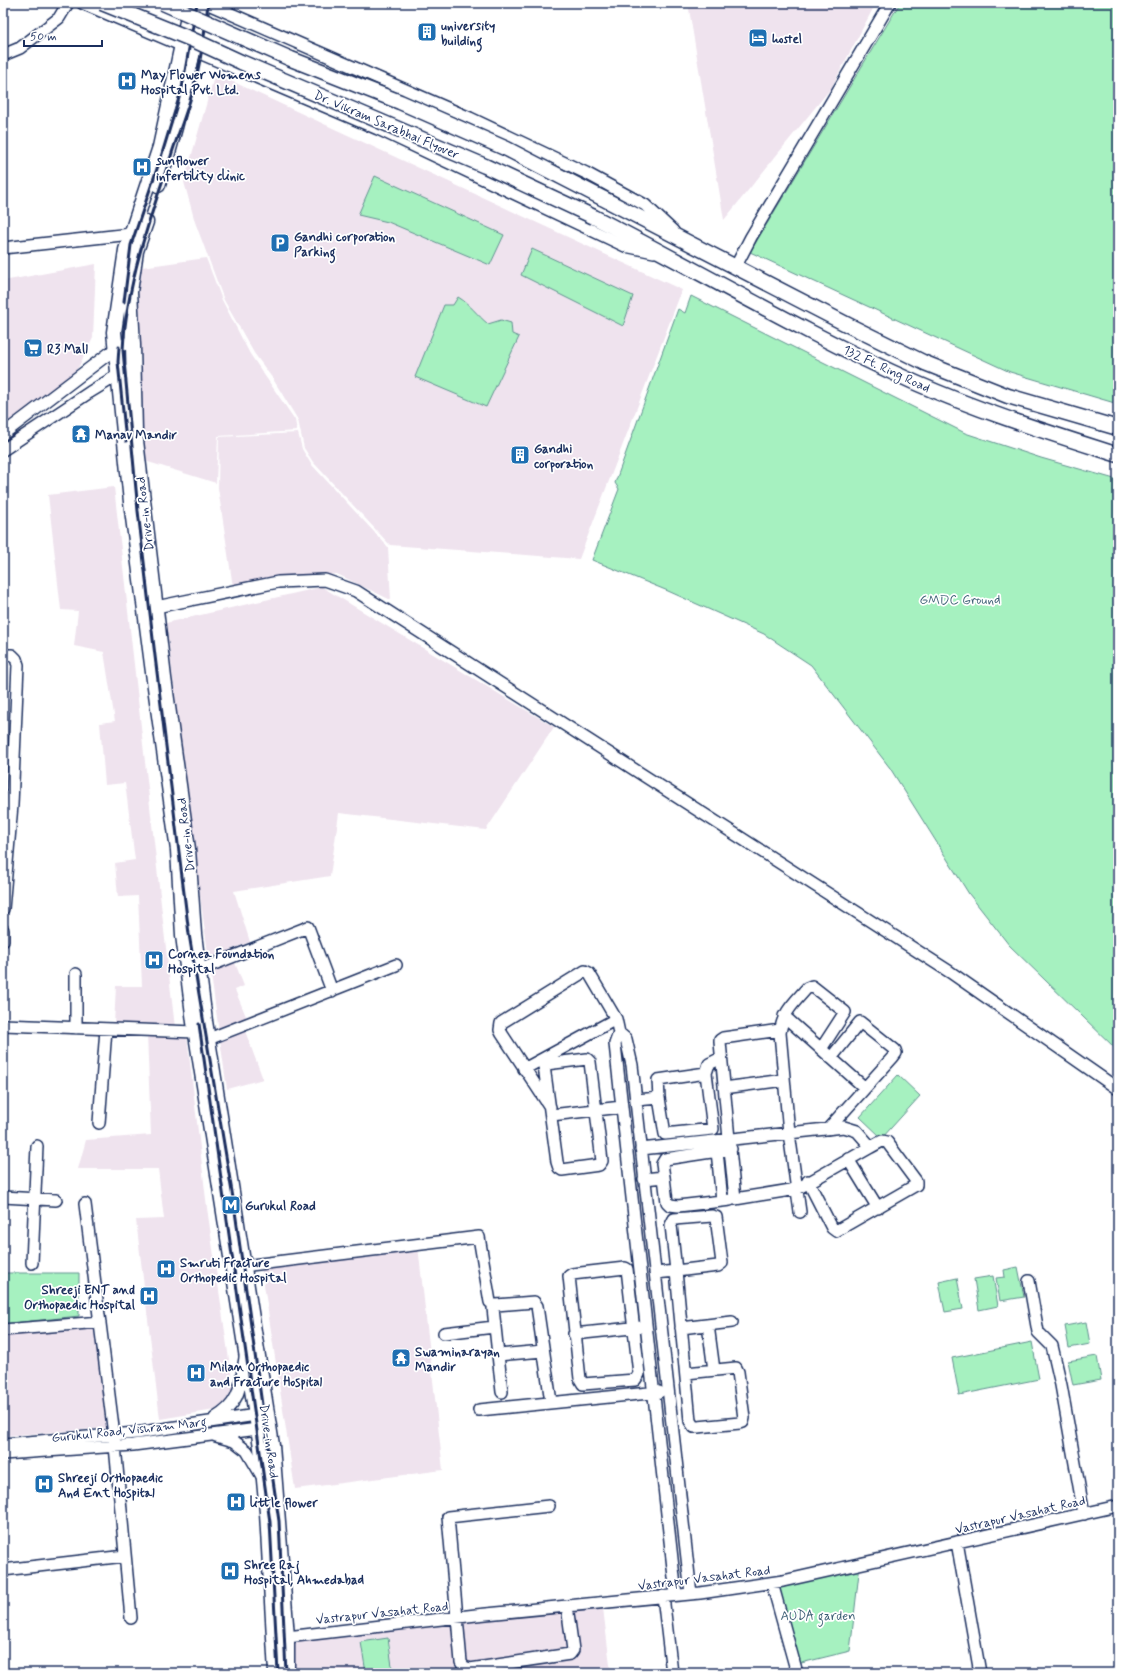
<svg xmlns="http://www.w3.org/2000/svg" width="1121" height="1676" font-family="Mynerve,sans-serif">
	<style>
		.built { fill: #efe3ee }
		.green { fill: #a6f1c0; stroke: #60908f }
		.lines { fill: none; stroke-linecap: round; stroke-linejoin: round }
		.minor-casing { stroke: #1b2f5e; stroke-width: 14 }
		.major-casing { stroke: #1b2f5e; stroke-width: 17 }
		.minor { stroke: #fff; stroke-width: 11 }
		.major { stroke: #fff; stroke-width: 14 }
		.rail { stroke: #1b2f5e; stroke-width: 3 }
		.major-bridge-casing { stroke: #1b2f5e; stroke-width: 17; stroke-linecap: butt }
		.major-bridge { stroke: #fff; stroke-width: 14 }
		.labels { text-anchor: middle; stroke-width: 3.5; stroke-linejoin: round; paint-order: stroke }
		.poi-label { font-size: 13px; font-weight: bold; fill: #1b2f5e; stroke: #fff; text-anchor: start }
		.street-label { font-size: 13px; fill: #1b2f5e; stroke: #fff }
		.park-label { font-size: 13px; fill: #3e6076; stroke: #fff }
	</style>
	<rect width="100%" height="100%" fill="#fff"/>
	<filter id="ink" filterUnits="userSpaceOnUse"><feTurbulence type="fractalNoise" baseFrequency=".025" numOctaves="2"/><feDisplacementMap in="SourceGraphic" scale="8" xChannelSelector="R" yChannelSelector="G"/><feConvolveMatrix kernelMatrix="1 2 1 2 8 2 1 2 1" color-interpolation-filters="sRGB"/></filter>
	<g filter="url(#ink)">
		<!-- built -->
		<path class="built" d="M 688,3 L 876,3 L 831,88 L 724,220 Z
			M 214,77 L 225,78 L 682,290 L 579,559 L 390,545 L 313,462 L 304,448 L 298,420 L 273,379 L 254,353 L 224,300 L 195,222 L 184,182 Z
			M 206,258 L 222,300 L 250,354 L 295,420 L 297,431 L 218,436 L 216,483 L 145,461 L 139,430 L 136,299 L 142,267 Z
			M 96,264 L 93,338 L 79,366 L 48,406 L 3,434 L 3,281 Z
			M 298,433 L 302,449 L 311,464 L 388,547 L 391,600 L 337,574 L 277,579 L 233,587 L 218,488 L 219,437 Z
			M 114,487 L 175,1028 L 114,1025 L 116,986 L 142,986 L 138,896 L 118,897 L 115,863 L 135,860 L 125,783 L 105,785 L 100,723 L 115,721 L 104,652 L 74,646 L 78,611 L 61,610 L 48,495 Z
			M 322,587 L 554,727 L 486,830 L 339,813 L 330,876 L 234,891 L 250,942 L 230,950 L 244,986 L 235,990 L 251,1028 L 245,1031 L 263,1079 L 227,1089 L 200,896 L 166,623 Z
			M 147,1034 L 187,1037 L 207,1208 L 234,1394 L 227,1408 L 160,1419 L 136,1220 L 164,1219 L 158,1169 L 78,1169 L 86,1140 L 151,1135 Z
			M 418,1246 L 443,1470 L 295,1489 L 261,1265 Z
			M 95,1325 L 106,1428 L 3,1436 L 3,1333 Z
			M 603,1608 L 611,1673 L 293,1673 L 292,1640 Z"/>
		<!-- green -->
		<path class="green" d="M 900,3 L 1118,3 L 1118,404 L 1010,372 L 750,252 Z
			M 375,176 L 504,235 L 490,265 L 388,222 L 358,215 Z
			M 532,249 L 633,296 L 623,326 L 521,275 Z
			M 691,296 L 965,433 L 1041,458 L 1118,480 L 1118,1051 L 1009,945 L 969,894 L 890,768 L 811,665 L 764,634 L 668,591 L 592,560 L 619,489 L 615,483 L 678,309 L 685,313 Z
			M 458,297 C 470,304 477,315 488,324 L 501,320 L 511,323 L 512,334 L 519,337 L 486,407 L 415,377 L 444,305 L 453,305 Z
			M 898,1075 L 920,1096 L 882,1138 L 860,1117 Z
			M 1018,1267 L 1024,1297 L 1000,1301 L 996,1278 L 1005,1277 L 1004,1270 Z
			M 3,1273 L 79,1273 L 79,1316 L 3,1324 Z
			M 993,1276 L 998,1306 L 979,1310 L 974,1279 Z
			M 957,1278 L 963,1309 L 945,1312 L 939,1282 Z
			M 1086,1322 L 1090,1344 L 1069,1348 L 1065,1326 Z
			M 1032,1342 L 1039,1379 L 959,1395 L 952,1358 Z
			M 1097,1356 L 1101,1380 L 1073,1385 L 1068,1361 Z
			M 860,1564 L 850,1651 L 797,1664 L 771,1591 Z
			M 388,1638 L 393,1673 L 366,1673 L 361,1642 Z"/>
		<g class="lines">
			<defs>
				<path id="minor" d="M 82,3 L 378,129 L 625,246 L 654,252
					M 206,3 L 470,118 L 586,173 L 645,205 L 673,231
					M 3,55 L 20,48 L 59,18 L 68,3
					M 3,248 L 131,234
					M 736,266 L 751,237 L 890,3
					M 3,434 L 115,349 L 133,340
					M 3,450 L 90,392 L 118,375 L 134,369
					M 149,611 L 156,607 L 278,582 L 325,580 L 356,591 L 950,972 L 1118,1089
					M 3,655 L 12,655 L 16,659 L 18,665 L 12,805 L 3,909
					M 3,930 L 3,941
					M 199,970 L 308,927 L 332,991
					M 76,974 L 76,1028
					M 784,1016 L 865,1088
					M 3,1025 L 195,1032
					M 619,1033 L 626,1039 L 632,1065 L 691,1594
					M 201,1042 L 396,965
					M 587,1059 L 590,1062 L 602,1161 L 599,1165 L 562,1170 L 559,1168 L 557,1162 L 544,1066 L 546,1064 Z
					M 524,1069 L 616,1019
					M 706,1073 L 709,1064 L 721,1058
					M 724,1088 L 784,1080
					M 636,1100 L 659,1098 L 658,1080 L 706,1073 L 713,1129 L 665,1134 L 659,1098
					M 550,1107 L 502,1034 L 500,1030 L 501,1023 L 585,971 L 589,973 L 616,1019 L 619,1033 L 615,1044 L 676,1595
					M 551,1115 L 622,1107
					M 99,1123 L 106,1029
					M 828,1129 L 893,1057 L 896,1053 L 895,1050 L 860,1022 L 831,1058
					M 641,1149 L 844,1127 L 857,1131 L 871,1147 L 797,1189 L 735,1199 L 729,1139 L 720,1042 L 720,1040 L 723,1038 L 780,1030
					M 717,1151 L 722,1201 L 730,1200
					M 848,1159 L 878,1208
					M 664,1177 L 667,1202 L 670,1205 L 678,1206 L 722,1201
					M 644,1179 L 664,1177 L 662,1164 L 665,1159 L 731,1149
					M 808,1181 L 832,1228 L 836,1231 L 916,1185 L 916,1181 L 887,1142 L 882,1141 L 871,1147
					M 3,1197 L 56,1200
					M 85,1204 L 114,1435 L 131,1618
					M 800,1212 L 789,1133 L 780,1033 C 783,1012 793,1004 807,988 L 812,986 L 845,1012 L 821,1049
					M 32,1263 L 37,1146
					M 243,1266 L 479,1237 L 490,1302
					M 625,1268 L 627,1269 L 639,1374 L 635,1380 L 583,1384 L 580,1379 L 569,1276 L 572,1274 Z
					M 655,1273 L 676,1271 L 671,1225 L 674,1219 L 712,1216 L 716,1217 L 722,1263 L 718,1266 L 676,1271 L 690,1421 L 694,1427 L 698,1427 L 740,1423 L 743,1422 L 744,1418 L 738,1372 L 736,1368 L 686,1373
					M 1029,1281 L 1038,1332 L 1052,1346 L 1061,1385 L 1084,1514
					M 708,1325 L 714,1370
					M 681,1328 L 732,1322
					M 3,1330 L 100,1322
					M 444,1333 L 494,1327
					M 574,1334 L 641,1327
					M 498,1355 L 543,1351
					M 502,1392 L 493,1308 L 496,1305 L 534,1302 L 537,1306 L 551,1402
					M 479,1410 L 659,1392
					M 215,1418 C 241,1403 240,1386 245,1358
					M 216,1436 L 234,1441 L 247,1451 L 263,1478
					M 3,1444 L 136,1433 L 256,1415
					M 3,1454 L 133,1445 L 258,1429
					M 549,1506 L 448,1517 L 461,1662 L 464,1667 L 470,1669 L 570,1654 L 573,1650 L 567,1606
					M 957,1542 L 980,1673
					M 3,1570 L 125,1556
					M 772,1583 L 797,1673
					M 663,1596 L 672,1673
					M 287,1637 L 476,1615 L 700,1593 L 783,1581 L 1118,1506"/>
				<path id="major" d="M 191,3 L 160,147 L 126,250 L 114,332 L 131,502 L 154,680 L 178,850 L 183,935 L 194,1022 L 261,1447 L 267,1513 L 276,1673
					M 158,185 C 178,125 191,65 203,3
					M 602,198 L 848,325 L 925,363 L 1008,396 L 1118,428
					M 594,217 C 701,272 806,334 916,383 C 982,412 1050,433 1118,455
					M 146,222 L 136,251 L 130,292 L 133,345 L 135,432 L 164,678 L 188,849 L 194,934 L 205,1021 L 272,1445 L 287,1637 L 287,1673"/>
			</defs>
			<!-- minor casing -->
			<use href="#minor" class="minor-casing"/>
			<!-- major casing -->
			<use href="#major" class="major-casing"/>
			<!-- minor -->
			<use href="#minor" class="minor"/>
			<!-- major -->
			<use href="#major" class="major"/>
			<!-- rail -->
			<path class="rail" d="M 208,3 C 205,33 201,61 193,90 C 187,112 178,134 171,156 C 150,217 126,286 123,350 L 138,511 L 155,656 L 189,934 L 234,1204 L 264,1419 L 279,1521 L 286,1673
				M 124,302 L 131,245 L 161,157 L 182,88 L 197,3
				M 119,347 L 118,362 L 126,441
				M 199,1024 L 270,1522 L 278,1673"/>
			<defs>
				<path id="major-bridge" d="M 102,3 L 191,39 L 241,62 L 485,166 L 594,217
					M 163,3 L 291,59 L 400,102 L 507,149 L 602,198"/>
			</defs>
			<!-- major-bridge casing -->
			<use href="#major-bridge" class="major-bridge-casing"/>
			<!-- major-bridge -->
			<use href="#major-bridge" class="major-bridge"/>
		</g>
	</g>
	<!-- icons -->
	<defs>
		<symbol id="building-square" viewBox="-11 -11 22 22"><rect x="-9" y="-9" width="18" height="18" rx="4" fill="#1f6fb2" stroke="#fff"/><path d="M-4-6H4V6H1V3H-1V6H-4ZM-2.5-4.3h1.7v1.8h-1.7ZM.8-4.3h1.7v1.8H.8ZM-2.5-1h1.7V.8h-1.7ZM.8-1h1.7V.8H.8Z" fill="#fff"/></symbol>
		<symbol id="hotel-square" viewBox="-11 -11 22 22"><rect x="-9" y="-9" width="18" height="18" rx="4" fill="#1f6fb2" stroke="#fff"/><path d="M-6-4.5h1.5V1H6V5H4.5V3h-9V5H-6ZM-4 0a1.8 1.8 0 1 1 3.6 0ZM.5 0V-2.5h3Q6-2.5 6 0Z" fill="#fff"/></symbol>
		<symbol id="hospital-square" viewBox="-11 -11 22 22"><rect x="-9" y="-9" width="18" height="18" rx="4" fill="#1f6fb2" stroke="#fff"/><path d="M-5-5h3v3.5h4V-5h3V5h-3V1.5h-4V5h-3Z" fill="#fff"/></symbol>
		<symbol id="parking-square" viewBox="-11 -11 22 22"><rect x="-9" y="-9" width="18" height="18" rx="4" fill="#1f6fb2" stroke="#fff"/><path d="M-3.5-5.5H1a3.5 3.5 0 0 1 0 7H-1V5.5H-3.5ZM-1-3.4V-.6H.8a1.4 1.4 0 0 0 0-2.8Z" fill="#fff"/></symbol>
		<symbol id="supermarket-square" viewBox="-11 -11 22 22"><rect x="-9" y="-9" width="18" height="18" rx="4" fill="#1f6fb2" stroke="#fff"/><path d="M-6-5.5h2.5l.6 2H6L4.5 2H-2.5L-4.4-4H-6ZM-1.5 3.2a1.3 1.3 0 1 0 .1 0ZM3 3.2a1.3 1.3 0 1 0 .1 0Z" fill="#fff"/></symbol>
		<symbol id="temple-square" viewBox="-11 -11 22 22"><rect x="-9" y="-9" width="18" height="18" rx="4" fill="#1f6fb2" stroke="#fff"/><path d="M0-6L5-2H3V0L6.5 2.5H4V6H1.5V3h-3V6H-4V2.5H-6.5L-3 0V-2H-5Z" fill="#fff"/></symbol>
		<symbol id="metro-square" viewBox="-11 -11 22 22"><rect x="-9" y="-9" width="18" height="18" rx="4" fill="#1f6fb2" stroke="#fff"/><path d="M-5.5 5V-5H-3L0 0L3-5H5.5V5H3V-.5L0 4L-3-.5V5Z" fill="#fff"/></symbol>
	</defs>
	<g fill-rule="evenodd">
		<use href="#building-square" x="416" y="21" width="22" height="22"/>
		<use href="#hotel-square" x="747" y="27" width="22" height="22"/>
		<use href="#hospital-square" x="116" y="70" width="22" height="22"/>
		<use href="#hospital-square" x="131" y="156" width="22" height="22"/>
		<use href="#parking-square" x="269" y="232" width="22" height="22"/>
		<use href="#supermarket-square" x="22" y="337" width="22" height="22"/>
		<use href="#temple-square" x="70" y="423" width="22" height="22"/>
		<use href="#building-square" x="509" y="444" width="22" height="22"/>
		<use href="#hospital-square" x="143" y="949" width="22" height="22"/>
		<use href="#metro-square" x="220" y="1194" width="22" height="22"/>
		<use href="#hospital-square" x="155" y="1258" width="22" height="22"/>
		<use href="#hospital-square" x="138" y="1285" width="22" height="22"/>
		<use href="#temple-square" x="390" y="1347" width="22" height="22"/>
		<use href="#hospital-square" x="185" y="1362" width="22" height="22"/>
		<use href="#hospital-square" x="33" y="1473" width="22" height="22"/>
		<use href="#hospital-square" x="225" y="1491" width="22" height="22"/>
		<use href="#hospital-square" x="219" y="1560" width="22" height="22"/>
	</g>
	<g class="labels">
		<!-- poi labels -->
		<g class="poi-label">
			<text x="441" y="30">university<tspan x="441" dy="15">building</tspan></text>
			<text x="772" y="43">hostel</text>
			<text x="141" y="79">May Flower Womens<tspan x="141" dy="15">Hospital Pvt. Ltd.</tspan></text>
			<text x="156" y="165">sunflower<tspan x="156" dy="15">infertility clinic</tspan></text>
			<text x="294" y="241">Gandhi corporation<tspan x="294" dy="15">Parking</tspan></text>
			<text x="47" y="353">R3 Mall</text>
			<text x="95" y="439">Manav Mandir</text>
			<text x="534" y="453">Gandhi<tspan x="534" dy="15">corporation</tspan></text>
			<text x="168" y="958">Cornea Foundation<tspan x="168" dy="15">Hospital</tspan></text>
			<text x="245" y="1210">Gurukul Road</text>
			<text x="180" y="1267">Smruti Fracture<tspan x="180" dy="15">Orthopedic Hospital</tspan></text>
			<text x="135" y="1294" text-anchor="end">Shreeji ENT and<tspan x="135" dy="15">Orthopaedic Hospital</tspan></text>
			<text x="415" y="1356">Swaminarayan<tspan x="415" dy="15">Mandir</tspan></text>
			<text x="210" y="1371">Milan Orthopaedic<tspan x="210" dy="15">and Fracture Hospital</tspan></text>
			<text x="58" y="1482">Shreeji Orthopaedic<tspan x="58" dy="15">And Ent Hospital</tspan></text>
			<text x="250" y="1507">little flower</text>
			<text x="244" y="1569">Shree Raj<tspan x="244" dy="15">Hospital, Ahmedabad</tspan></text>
		</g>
		<!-- street labels -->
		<g class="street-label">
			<text transform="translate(387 124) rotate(23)" y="5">Dr. Vikram Sarabhai Flyover</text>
			<text transform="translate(887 368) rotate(25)" y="5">132 Ft. Ring Road</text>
			<text transform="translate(144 514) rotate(-97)" y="5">Drive-in Road</text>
			<text transform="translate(185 835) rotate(-97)" y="5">Drive-in Road</text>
			<text transform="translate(129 1429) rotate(-6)" y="5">Gurukul Road, Vishram Marg</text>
			<text transform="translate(270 1441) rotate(82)" y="5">Drive-in Road</text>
			<text transform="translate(1020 1514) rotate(-13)" y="5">Vastrapur Vasahat Road</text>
			<text transform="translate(704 1577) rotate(-7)" y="5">Vastrapur Vasahat Road</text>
			<text transform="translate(382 1612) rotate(-6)" y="5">Vastrapur Vasahat Road</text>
		</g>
		<!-- park labels -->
		<g class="park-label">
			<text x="960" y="604">GMDC Ground</text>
			<text x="818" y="1620">AUDA garden</text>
		</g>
	</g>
	<!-- margin -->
	<rect width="1121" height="1676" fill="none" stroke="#fff" stroke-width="16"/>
	<rect x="8" y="8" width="1105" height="1660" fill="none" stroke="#1b2f5e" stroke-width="1.5" filter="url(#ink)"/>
	<!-- scale -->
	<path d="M24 40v6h78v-6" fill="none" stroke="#1b2f5e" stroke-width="2"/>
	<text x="30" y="40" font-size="12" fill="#1b2f5e" stroke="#ffffff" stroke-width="3" paint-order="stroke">50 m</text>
</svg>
